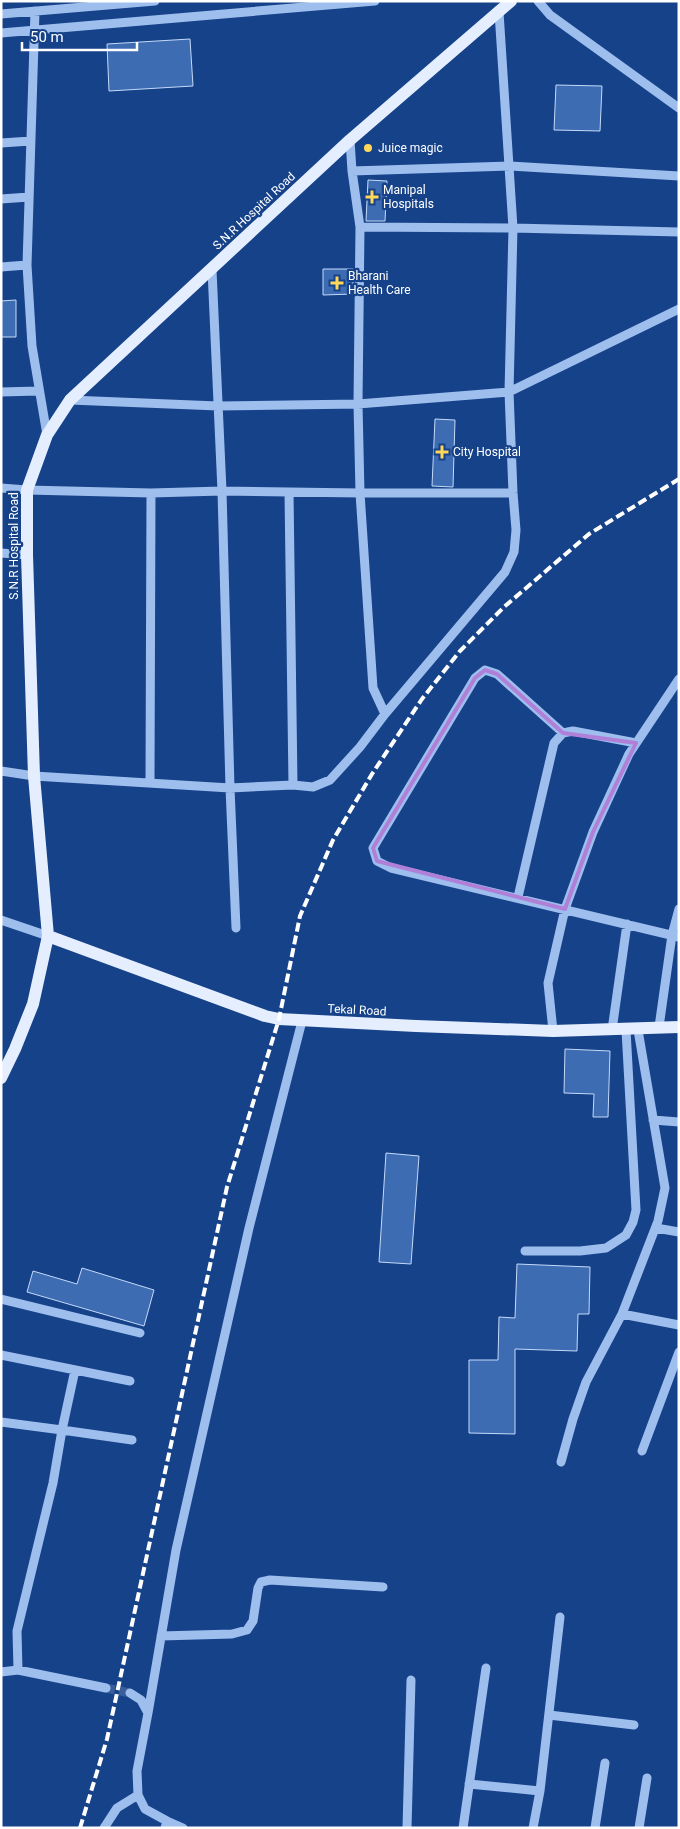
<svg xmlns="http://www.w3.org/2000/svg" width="680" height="1829" font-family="Roboto,sans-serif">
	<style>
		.building { fill: #3e6cb2; stroke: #c4dafa }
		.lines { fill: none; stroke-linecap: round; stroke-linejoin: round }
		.minor-tunnel { stroke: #395e9b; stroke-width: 9; stroke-dasharray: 9 4.5; stroke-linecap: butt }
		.minor { stroke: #9ebeee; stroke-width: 9 }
		.major { stroke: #e5eeff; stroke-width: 12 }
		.rail { stroke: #fff; stroke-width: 4; stroke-dasharray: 9 4; stroke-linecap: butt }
		.marked { fill: none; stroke: #b080d9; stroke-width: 4; stroke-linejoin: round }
		.poi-dot { fill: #ffd85b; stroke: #164289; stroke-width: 2 }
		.labels { text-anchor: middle; stroke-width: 4.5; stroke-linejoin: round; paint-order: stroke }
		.poi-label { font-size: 12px; fill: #fff; stroke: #164289; text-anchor: start }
		.street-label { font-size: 12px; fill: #fff; stroke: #164289 }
	</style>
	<rect width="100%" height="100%" fill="#164289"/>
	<!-- building -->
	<path class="building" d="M 190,39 L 193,86 L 109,91 L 107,44 Z
		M 556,85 L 602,86 L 600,131 L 554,130 Z
		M 368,180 L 387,181 L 385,221 L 366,221 Z
		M 323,269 L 353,269 L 353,294 L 323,295 Z
		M 16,300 L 16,337 L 1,337 L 1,301 Z
		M 435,419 L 455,420 L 453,487 L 432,486 Z
		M 565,1049 L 610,1051 L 608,1117 L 593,1117 L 594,1094 L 564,1093 Z
		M 386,1153 L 419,1156 L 411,1264 L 379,1262 Z
		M 517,1264 L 590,1267 L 589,1314 L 578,1314 L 577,1351 L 515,1349 L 515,1434 L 469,1433 L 469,1360 L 498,1360 L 499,1317 L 515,1318 Z
		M 82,1268 L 154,1290 L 144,1326 L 27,1292 L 33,1271 L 77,1284 Z"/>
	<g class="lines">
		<!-- minor-tunnel -->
		<path class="minor-tunnel" d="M 106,1688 L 130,1693"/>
		<!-- minor -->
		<path class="minor" d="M 538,1 L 550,15 L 679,108
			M 35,11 L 27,265 L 32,346 L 47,435
			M 1,14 L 155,1
			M 1,33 L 375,1
			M 350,140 L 352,171 L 360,227 L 358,404 L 360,493 L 513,493
			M 1,143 L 31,141
			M 352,171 L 510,166 L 679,176
			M 1,199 L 29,197
			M 360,227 L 513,228 L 679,232
			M 1,267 L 27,265
			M 212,270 L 222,491 L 360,493 L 373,688 L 385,714
			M 1,392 L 38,391
			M 70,400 L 218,406 L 358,404 L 509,392 L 679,309
			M 1,488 L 27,490 L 151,493
			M 1,553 L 27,555
			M 563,733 L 497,674 L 485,670 L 475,678 L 373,848 L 377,861 L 391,868 L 679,937
			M 1,771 L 34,776 L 230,788 L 222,491 L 151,493 L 150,783
			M 293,785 L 313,787 L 330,780 L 360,747 L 385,714 L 505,572 L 514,552 L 516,530 L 513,493 L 509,392 L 513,228 L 499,12
			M 518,897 L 554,743 L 563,733 L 573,731 L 636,743
			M 1,920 L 48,936
			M 236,928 L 230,788 L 293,785 L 289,492
			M 659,1027 L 672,935 L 679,909
			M 612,1030 L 627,924
			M 638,1030 L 665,1188 L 658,1221 L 622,1314 L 679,1325
			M 553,1031 L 548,983 L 565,909 L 593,832 L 629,754 L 679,679
			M 653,1120 L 679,1122
			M 656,1228 L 679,1232
			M 525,1251 L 580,1251 L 606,1248 L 626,1235 L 633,1222 L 636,1210 L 626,1030
			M 1,1299 L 140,1333
			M 1,1355 L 130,1381
			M 75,1370 L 62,1430 L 132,1440
			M 1,1422 L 62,1430 L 53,1483 L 17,1631 L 18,1670
			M 642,1451 L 679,1352
			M 561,1462 L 573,1419 L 586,1382 L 622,1314
			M 161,1636 L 232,1634 L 247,1630 L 253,1621 L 258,1588 L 261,1582 L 270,1580 L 383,1587
			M 1,1672 L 18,1670 L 106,1688
			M 130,1693 L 141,1700 L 148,1713 L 137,1771 L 138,1795 L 145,1809 L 167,1821
			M 148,1713 L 176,1550 L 249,1228 L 302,1021
			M 549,1715 L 634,1725
			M 469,1784 L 540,1791
			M 104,1828 L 117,1808 L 138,1795
			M 165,1828 L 167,1821 L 183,1828
			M 407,1828 L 411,1680
			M 463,1828 L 486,1668
			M 533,1828 L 540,1791 L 560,1617
			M 595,1828 L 605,1763
			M 639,1828 L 647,1778"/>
		<!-- major -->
		<path class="major" d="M 48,936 L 265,1016 L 279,1019 L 416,1026 L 553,1031 L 679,1027
			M 1,1078 L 15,1049 L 33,1004 L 48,936 L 34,776 L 27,555 L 27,490 L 47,435 L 70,400 L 350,140 L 511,1"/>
		<!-- rail -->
		<path class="rail" d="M 80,1828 L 107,1739 L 227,1187 L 279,1019 L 300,916 L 333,840 L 372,774 L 422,699 L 460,651 L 504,607 L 589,534 L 679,479"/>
	</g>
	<!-- marked area -->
	<path class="marked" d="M 485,670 L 497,674 L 563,733 L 636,743 L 593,832 L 565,909 L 377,861 L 373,848 L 475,678 Z"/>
	<!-- markers -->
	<g class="poi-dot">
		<circle cx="368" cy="148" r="5"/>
		<path d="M369.5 189.5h5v5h5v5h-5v5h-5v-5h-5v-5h5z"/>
		<path d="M334.5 275.5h5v5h5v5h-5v5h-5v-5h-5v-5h5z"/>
		<path d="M439.5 444.5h5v5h5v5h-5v5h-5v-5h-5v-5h5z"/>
	</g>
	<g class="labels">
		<!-- poi labels -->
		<g class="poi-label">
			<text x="378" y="152">Juice magic</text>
			<text x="383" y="194">Manipal<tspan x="383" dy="14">Hospitals</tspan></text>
			<text x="348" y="280">Bharani<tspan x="348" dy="14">Health Care</tspan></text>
			<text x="453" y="456">City Hospital</text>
		</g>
		<!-- street labels -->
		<g class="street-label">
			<text transform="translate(254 211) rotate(-43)" y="4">S.N.R Hospital Road</text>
			<text transform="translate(14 546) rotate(-90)" y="4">S.N.R Hospital Road</text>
			<text transform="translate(357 1010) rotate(3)" y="4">Tekal Road</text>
		</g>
	</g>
	<!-- border -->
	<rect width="680" height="1829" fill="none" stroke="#ffffff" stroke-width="5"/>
	<!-- scale -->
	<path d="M22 42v8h115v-8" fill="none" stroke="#ffffff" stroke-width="2.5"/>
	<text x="30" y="42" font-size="15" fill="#ffffff" stroke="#164289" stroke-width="4" paint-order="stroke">50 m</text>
</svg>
